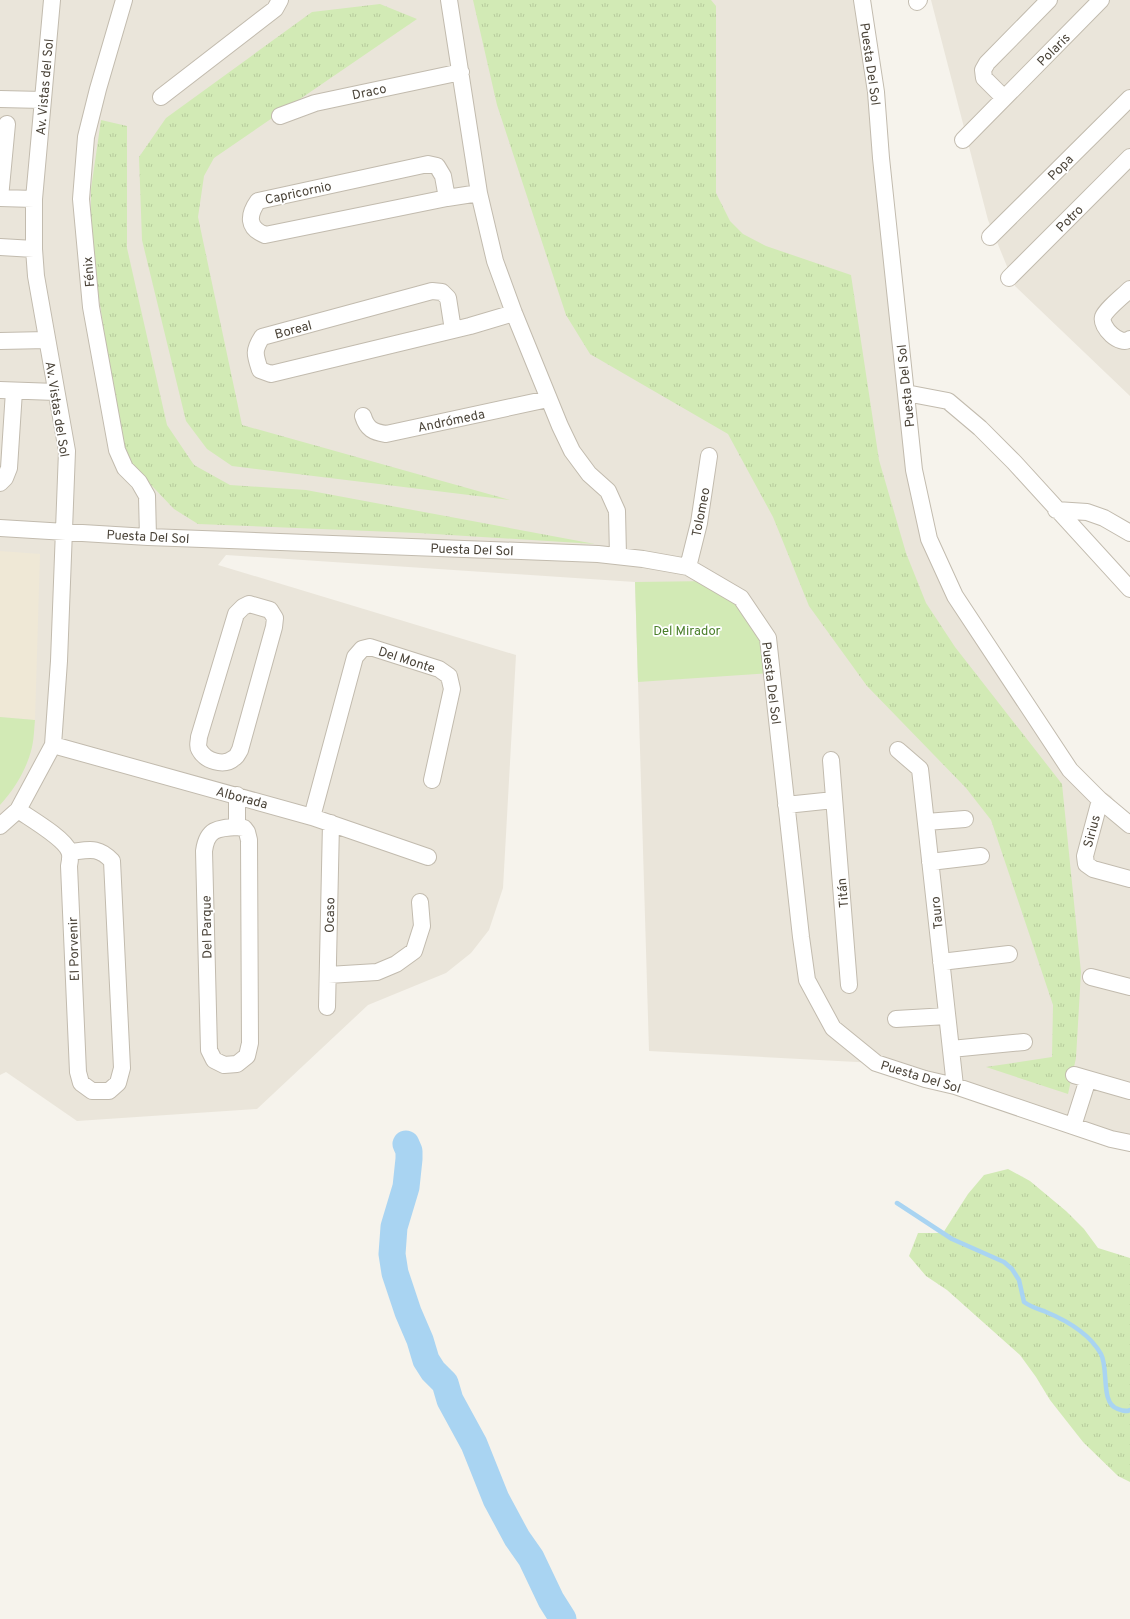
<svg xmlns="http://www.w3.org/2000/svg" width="1130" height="1619" font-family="Overpass,sans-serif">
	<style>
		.residential { fill: #eae5da }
		.education { fill: #efe8d6 }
		.grass { fill: url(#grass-tufts) }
		.green { fill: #d2eab5 }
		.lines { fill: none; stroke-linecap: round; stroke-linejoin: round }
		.stream { stroke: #a9d4f2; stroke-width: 4.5 }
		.river { stroke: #a9d4f2; stroke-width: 27 }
		.minor-casing { stroke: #c2bbae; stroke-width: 18 }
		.minor { stroke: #fff; stroke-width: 16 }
		.labels { text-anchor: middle; stroke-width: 3.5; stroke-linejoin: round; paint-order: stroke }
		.street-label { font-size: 13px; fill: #4b4439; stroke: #fff }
		.park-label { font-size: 13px; fill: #4a7f2a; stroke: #fff }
	</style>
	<defs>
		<pattern id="grass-tufts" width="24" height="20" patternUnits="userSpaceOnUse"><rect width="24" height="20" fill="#d2eab5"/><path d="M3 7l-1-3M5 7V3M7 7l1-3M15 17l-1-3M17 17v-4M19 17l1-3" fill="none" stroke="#b6ca9c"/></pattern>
	</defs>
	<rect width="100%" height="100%" fill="#f6f3ec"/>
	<!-- residential -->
	<path class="residential" d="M 0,0 L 863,0 L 929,539 L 1070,770 L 1111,796 L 1130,821 L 1130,1143 L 876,1063 L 649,1051 L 635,582 L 226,555 L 218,565 L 516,655 L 503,888 L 489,930 L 471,953 L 446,973 L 368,1005 L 257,1109 L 77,1121 L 6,1072 L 0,1075 Z
		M 931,0 L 1130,0 L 1130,396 L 1015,286 L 988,220 Z"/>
	<!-- education -->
	<path class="education" d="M 0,551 L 40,554 L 35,720 L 0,717 Z"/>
	<!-- grass -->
	<path class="grass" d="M 473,0 L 711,0 L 716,6 L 716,193 L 730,221 L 743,234 L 766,246 L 851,275 L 879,460 L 906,553 L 926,603 L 955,647 L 1062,784 L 1081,972 L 1076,1058 L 1068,1094 L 986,1067 L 1052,1057 L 1053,1005 L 991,820 L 966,788 L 867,686 L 809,606 L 773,517 L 728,434 L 590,354 L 566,315 L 497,105 Z
		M 380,4 L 417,19 L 214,158 L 204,176 L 198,217 L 242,425 L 510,500 L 232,466 L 207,449 L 186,421 L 142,240 L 139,157 L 166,118 L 312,12 Z
		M 101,120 L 127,126 L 127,248 L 167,425 L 194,465 L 230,485 L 306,490 L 595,544 L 418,533 L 198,524 L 174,509 L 153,487 L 133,467 L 121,443 L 91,245 L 91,189 Z
		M 1008,1169 L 1030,1181 L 1066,1211 L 1084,1229 L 1098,1248 L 1130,1258 L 1130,1482 L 1118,1476 L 1083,1442 L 1050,1400 L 1036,1377 L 1020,1355 L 947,1290 L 926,1276 L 909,1256 L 918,1233 L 943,1233 L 968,1194 L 984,1175 Z"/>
	<!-- green -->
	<path class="green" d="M 712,581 L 741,598 L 768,638 L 772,673 L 638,682 L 635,582 Z
		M 0,717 L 35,720 C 34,730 34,741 31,751 C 26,770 14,790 0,805 Z"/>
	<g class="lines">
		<!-- stream -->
		<path class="stream" d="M 897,1203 L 952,1239 L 1004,1262 L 1012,1269 L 1019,1280 L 1024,1302 C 1031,1307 1038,1309 1046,1312 C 1068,1321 1089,1333 1101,1354 C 1109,1369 1100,1404 1118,1409 C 1123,1411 1126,1412 1130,1410"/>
		<!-- river -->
		<path class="river" d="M 406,1144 L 409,1151 L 409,1159 L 406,1187 L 394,1227 L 392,1254 L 395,1273 L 408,1312 L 420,1340 L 426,1360 L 433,1371 L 445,1383 L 450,1400 L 474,1444 L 496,1499 L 517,1538 L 531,1558 L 551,1600 L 563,1619"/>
		<defs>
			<path id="minor" d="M 124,0 L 98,89 L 86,137 L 81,199 L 91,307 L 117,450 L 125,468 L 139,482 L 147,496 L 148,537
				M 449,0 L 479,193 L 495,261 L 514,313 L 560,426 L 572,451 L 589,474 L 608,491 L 617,511 L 618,556
				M 862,0 L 876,92 L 881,158 L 914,470 L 929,539 L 955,596 L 1070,770 L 1100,800 L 1130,825
				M 917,2 L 919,0
				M 161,97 L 275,9 L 280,0
				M 1004,98 L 984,78 L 983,70 L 987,63 L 1049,0
				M 0,99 L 43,100
				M 280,116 L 315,103 L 461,72
				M 963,140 L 1101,0
				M 0,198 L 7,124
				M 0,198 L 34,199
				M 447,198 L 443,176 L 437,166 L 428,164 L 258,201 C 248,215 247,228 265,235 L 447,198 L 479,193
				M 990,237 L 1130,98
				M 0,247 L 34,249
				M 1009,278 L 1130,157
				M 1130,289 C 1123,296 1106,309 1103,317 C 1100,327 1120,347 1130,339
				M 453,330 L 448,298 L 442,292 L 432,291 L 262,337 C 253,351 255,355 260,370 L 271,374 L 470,326 L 514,313
				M 0,341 L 47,340
				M 0,390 L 56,392
				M 906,393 L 948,401 L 980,428 L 1014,462 L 1130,589
				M 363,416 C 367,429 373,432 386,434 L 548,399
				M 0,483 L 5,478 L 9,468 L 14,391
				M 1056,510 L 1087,512 L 1104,518 L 1130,533
				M 0,528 L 148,537 L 598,554 L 643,559 L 688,567 L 741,598 L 768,638 L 801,937 L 807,980 L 833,1028 L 876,1063 L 925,1079 L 955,1086 L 1111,1139 L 1130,1143
				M 688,567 L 699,523 L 709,456
				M 249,604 L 270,610 L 275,618 L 274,627 L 240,750 C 238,753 237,757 234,758 C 224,767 205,761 199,749 C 197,746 199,741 199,737 L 236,614 L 243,607 Z
				M 53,745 L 312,817 L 428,857
				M 898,750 L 920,769 L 955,1086
				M 831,760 L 849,985
				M 1100,800 L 1085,856 L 1086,864 L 1093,869 L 1130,879
				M 786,805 L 834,800
				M 18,810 C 31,819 64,838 69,851 C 71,855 70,861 69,866 L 78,1072 L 81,1083 L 92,1091 L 109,1091 L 118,1083 L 122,1068 L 112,861 C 98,846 89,850 70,852
				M 312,817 L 355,657 L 362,649 L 370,647 L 439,669 L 449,676 L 452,689 L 432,780
				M 926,822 L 965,819
				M 0,826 L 18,810 L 53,745 L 59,661 L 67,451 L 36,276 L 34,249 L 34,199 L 52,0
				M 237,827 L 244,828 L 247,832 L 249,840 L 250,1043 L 247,1056 L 237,1064 L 224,1065 L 214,1060 L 209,1050 L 204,851 C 207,829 217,828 237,827 Z
				M 237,827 L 237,795
				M 930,862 L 981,856
				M 941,962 L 1009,954
				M 328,975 L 377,972 L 396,964 L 414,951 L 422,926 L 420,902
				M 1091,977 L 1130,987
				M 327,1007 L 331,823
				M 896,1019 L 947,1016
				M 951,1049 L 1024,1042
				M 1074,1075 L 1130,1091
				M 1073,1126 L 1088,1079"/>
		</defs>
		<!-- minor casing -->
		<use href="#minor" class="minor-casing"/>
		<!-- minor -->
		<use href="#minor" class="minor"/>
	</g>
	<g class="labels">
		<!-- street labels -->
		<g class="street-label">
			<text transform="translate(1053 49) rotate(-45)" y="5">Polaris</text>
			<text transform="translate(871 64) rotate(82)" y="5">Puesta Del Sol</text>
			<text transform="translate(44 87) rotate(-85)" y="5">Av. Vistas del Sol</text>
			<text transform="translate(369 91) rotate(-12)" y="5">Draco</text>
			<text transform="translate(1060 167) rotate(-45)" y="5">Popa</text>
			<text transform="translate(298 192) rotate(-12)" y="5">Capricornio</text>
			<text transform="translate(1069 218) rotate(-45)" y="5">Potro</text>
			<text transform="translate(88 272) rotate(-95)" y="5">Fénix</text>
			<text transform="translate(293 329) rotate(-15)" y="5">Boreal</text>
			<text transform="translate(905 386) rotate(-96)" y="5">Puesta Del Sol</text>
			<text transform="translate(58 409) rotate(81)" y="5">Av. Vistas del Sol</text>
			<text transform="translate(451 420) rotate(-12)" y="5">Andrómeda</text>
			<text transform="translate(700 512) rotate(-79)" y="5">Tolomeo</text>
			<text transform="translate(148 536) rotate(3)" y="5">Puesta Del Sol</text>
			<text transform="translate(472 549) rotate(2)" y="5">Puesta Del Sol</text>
			<text transform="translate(407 659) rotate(18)" y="5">Del Monte</text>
			<text transform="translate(772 683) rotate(83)" y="5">Puesta Del Sol</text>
			<text transform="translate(242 797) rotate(15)" y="5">Alborada</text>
			<text transform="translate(1091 831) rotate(-75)" y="5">Sirius</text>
			<text transform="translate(842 893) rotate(-95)" y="5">Titán</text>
			<text transform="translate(936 913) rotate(-96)" y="5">Tauro</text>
			<text transform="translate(329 915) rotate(-89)" y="5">Ocaso</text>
			<text transform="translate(206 927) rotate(-91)" y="5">Del Parque</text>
			<text transform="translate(73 949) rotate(-92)" y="5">El Porvenir</text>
			<text transform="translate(921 1076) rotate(17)" y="5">Puesta Del Sol</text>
		</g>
		<!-- park labels -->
		<g class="park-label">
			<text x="687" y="635">Del Mirador</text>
		</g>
	</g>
</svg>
